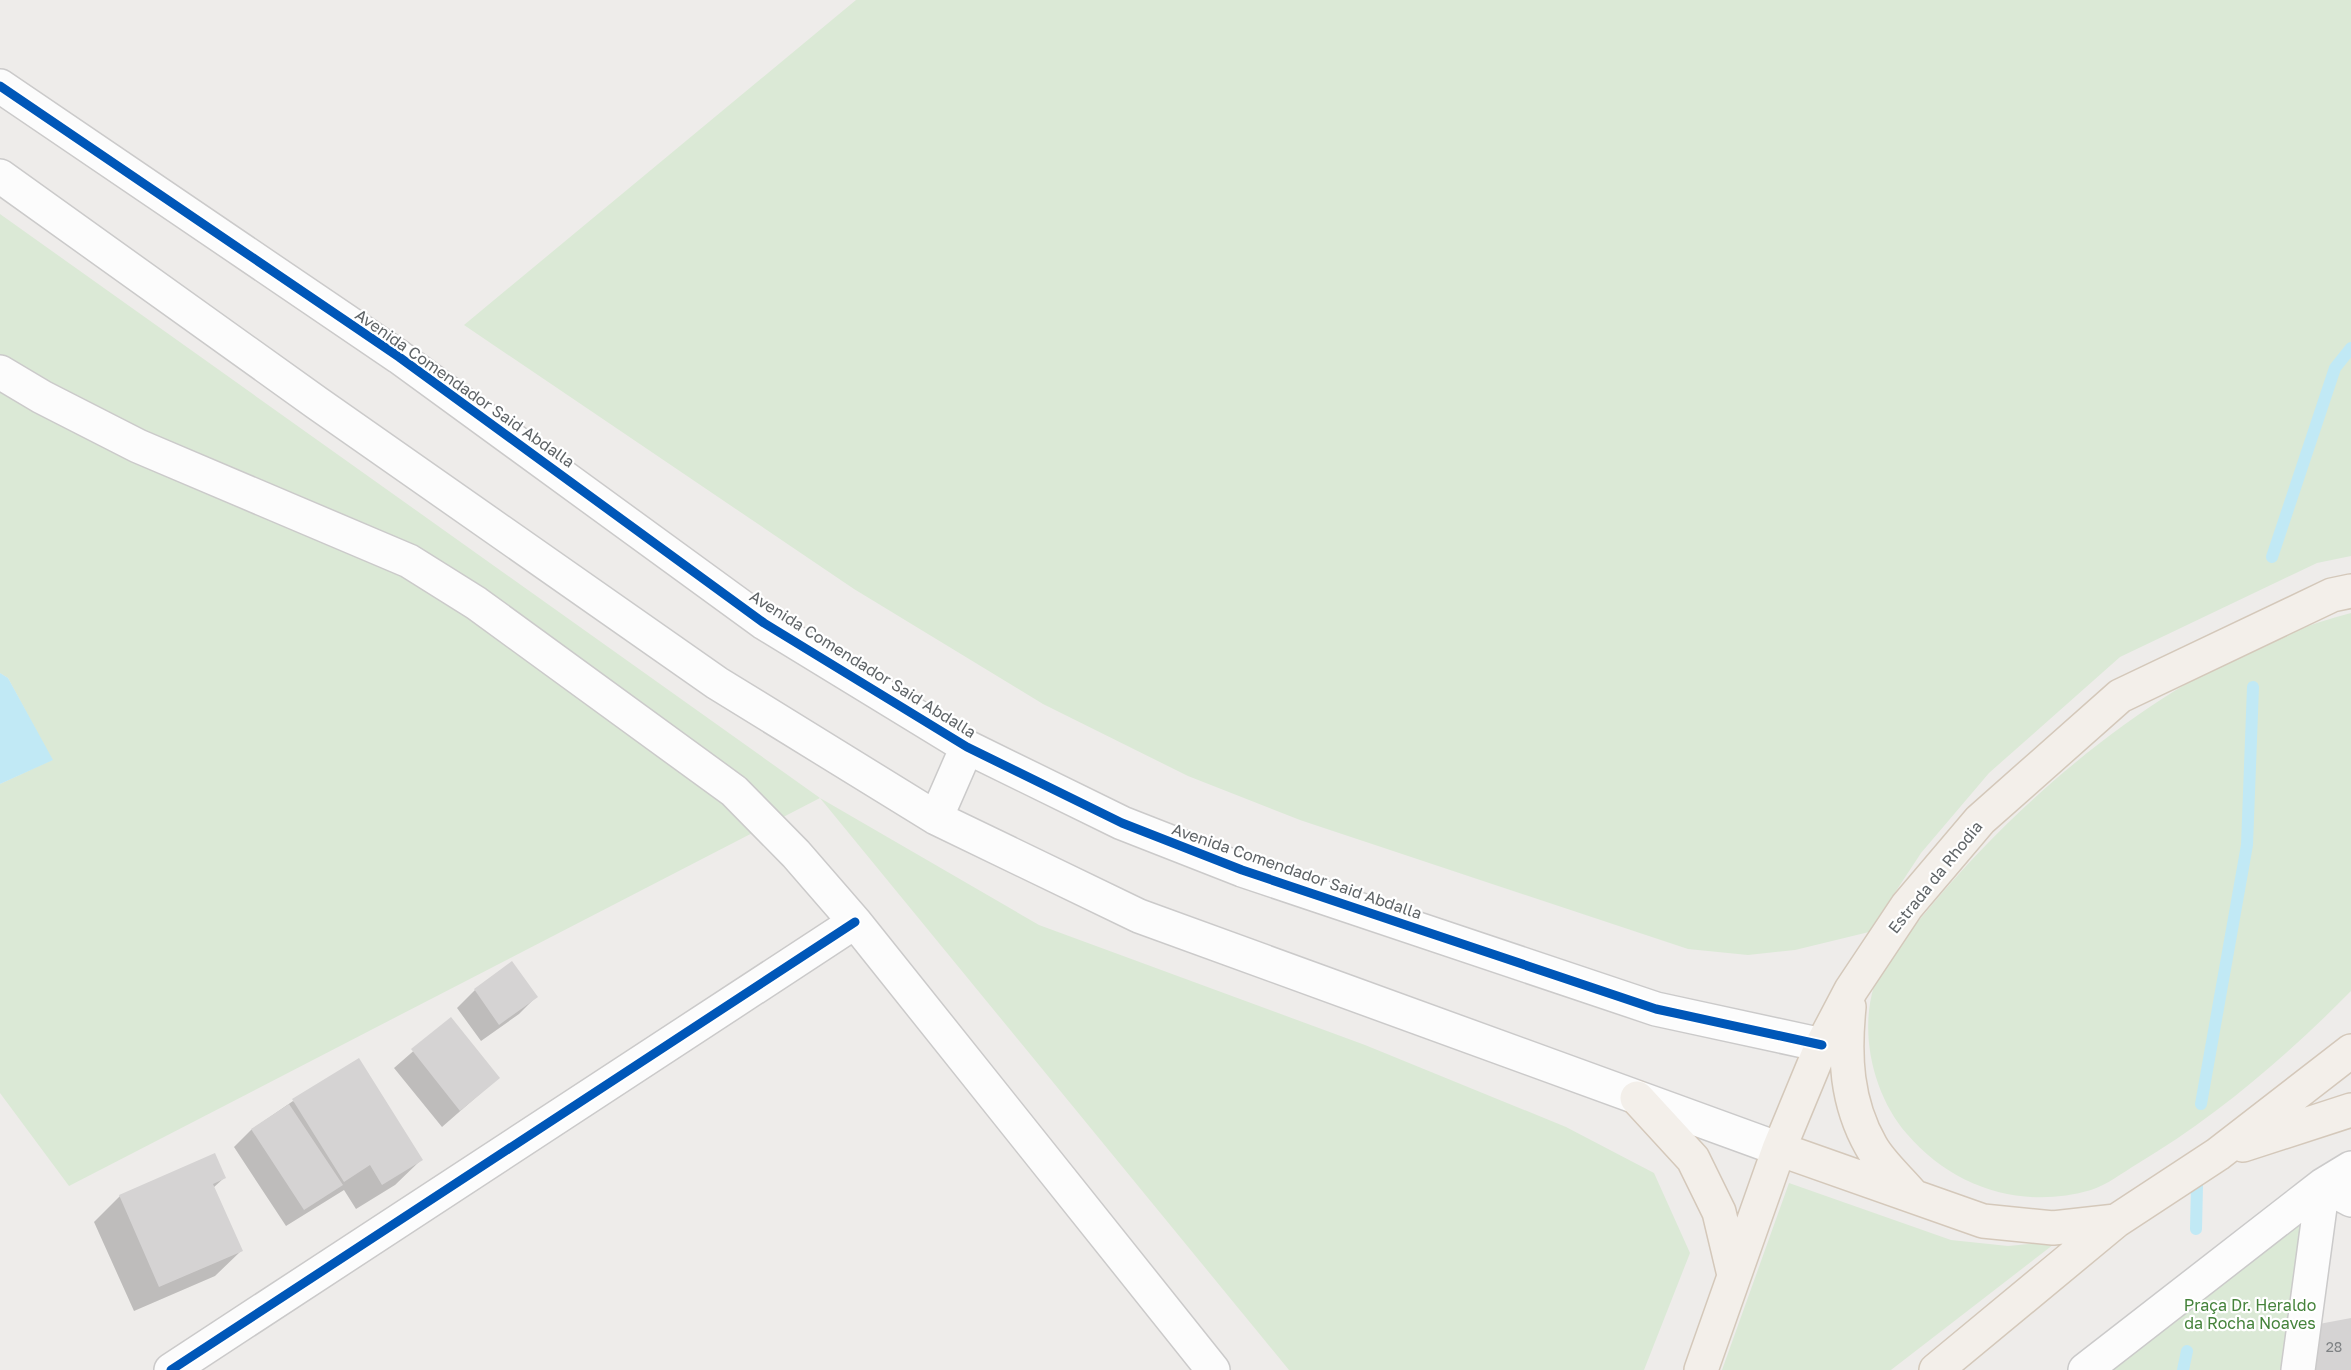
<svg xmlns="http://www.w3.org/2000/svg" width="2351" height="1370" font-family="'Golos Text',sans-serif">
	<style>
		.green { fill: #dbe9d6 }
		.water { fill: #c1e9f5 }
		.shadow { fill: #0003 }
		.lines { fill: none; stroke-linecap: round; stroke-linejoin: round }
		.stream { stroke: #c1e9f5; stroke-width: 12 }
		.building { fill: #d5d3d3 }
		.minor-casing { stroke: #cbcaca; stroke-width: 36 }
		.tertiary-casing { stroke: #cbcaca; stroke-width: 36 }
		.primary-casing { stroke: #d4c8ba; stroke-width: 36 }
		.minor { stroke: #fcfcfc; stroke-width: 33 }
		.tertiary { stroke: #fcfcfc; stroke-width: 33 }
		.primary { stroke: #f3efea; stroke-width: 33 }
		.cycleway-casing { stroke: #fff; stroke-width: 13 }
		.cycleway { stroke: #0057b8; stroke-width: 9 }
		.labels { text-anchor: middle; stroke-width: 4.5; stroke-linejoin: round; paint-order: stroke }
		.number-label { font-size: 14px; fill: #7e8183 }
		.street-label { font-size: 16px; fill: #5f6467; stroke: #fff }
		.park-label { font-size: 16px; fill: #45833b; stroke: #fff }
	</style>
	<rect width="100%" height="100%" fill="#eeecea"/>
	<!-- green -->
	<path class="green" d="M 856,0 L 2351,0 L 2351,556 L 2317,563 L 2120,657 L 1989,773 L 1921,853 L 1869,932 L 1795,950 L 1748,955 L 1688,949 L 1300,820 L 1188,776 L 1043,704 L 854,589 L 464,325 Z
		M 0,214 L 820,798 L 1039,925 L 1365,1045 L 1566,1127 L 1654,1173 L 1690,1253 L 1644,1370 L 1289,1370 L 820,798 L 69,1186 L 0,1093 L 0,784 L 52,760 L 8,678 L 0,673 Z
		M 2351,613 L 2351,991 C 2286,1057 2216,1117 2137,1164 C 2122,1173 2107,1185 2091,1190 C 2023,1210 1953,1188 1907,1134 C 1874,1096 1859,1035 1874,986 C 1880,966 1916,924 1931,906 C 2034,782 2192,653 2351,613 Z
		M 1789,1183 L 1951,1240 L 2008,1246 L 2058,1241 L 1891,1370 L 1722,1370 Z
		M 2323,1185 L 2298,1370 L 2085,1370 Z"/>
	<!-- water -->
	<path class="water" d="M 0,673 L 8,678 L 53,760 L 0,784 Z"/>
	<!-- shadow -->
	<path class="shadow" d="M 512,963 L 536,997 L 519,1014 L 481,1041 L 457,1008 L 475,990 Z
		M 450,1019 L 498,1078 L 442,1127 L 394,1068 Z
		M 293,1101 L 421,1160 L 395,1185 L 356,1209 L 344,1190 L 286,1226 L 234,1147 L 251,1130 Z
		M 224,1178 L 213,1188 L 241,1251 L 215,1276 L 134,1311 L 94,1222 L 120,1196 Z"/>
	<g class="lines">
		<!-- stream -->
		<path class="stream" d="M 2272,557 L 2335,368 L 2351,348
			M 2201,1104 L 2247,845 L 2253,687
			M 2196,1229 L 2197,1185
			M 2183,1370 L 2187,1351"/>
	</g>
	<!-- building -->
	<path class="building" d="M 512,961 L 538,997 L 499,1025 L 474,989 Z
		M 451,1017 L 500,1078 L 460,1111 L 411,1049 Z
		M 359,1058 L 423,1160 L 382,1185 L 370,1165 L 344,1182 L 292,1099 Z
		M 289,1104 L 343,1185 L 304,1210 L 251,1129 Z
		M 215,1153 L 226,1178 L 213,1184 L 243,1251 L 159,1287 L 119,1195 Z
		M 2351,1318 L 2351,1370 L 2313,1370 L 2319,1324 Z"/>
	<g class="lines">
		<defs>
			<path id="minor" d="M 0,372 L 42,397 L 138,446 L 409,561 L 476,603 L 734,791 L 796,854 L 855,922 L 1213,1370
				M 2323,1185 L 2351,1200
				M 171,1370 L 855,922
				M 2085,1370 L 2323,1185 L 2351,1168
				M 2298,1370 L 2323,1185"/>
			<path id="tertiary" d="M 0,86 L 399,357 L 764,623 L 967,747 L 1122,823 L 1242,870 L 1656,1009 L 1822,1045
				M 0,176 L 317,403 L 717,683 L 936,818 L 1139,916 L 1779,1149
				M 936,818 L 967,747"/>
			<path id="primary" d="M 1849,1007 C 1844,1056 1846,1102 1871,1146 C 1881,1164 1900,1180 1913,1196
				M 1637,1098 L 1693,1159 L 1719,1212 L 1734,1275
				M 2243,1145 L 2351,1110
				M 1779,1149 L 1983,1221 L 2053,1228 L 2116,1221
				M 1701,1370 L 1779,1149 L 1822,1045 L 1851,990 L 1907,906 L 1980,820 L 2120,696 L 2332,595 L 2351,591
				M 1936,1370 L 2116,1221 L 2218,1154 L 2351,1051"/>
		</defs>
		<!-- minor casing -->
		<use href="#minor" class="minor-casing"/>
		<!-- tertiary casing -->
		<use href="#tertiary" class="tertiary-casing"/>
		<!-- primary casing -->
		<use href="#primary" class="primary-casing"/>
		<!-- minor -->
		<use href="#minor" class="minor"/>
		<!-- tertiary -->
		<use href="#tertiary" class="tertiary"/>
		<!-- primary -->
		<use href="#primary" class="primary"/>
		<defs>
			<path id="cycleway" d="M 0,86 L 399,357 L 764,623 L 967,747 L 1122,823 L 1242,870 L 1656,1009 L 1822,1045
				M 171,1370 L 855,922"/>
		</defs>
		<!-- cycleway casing -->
		<use href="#cycleway" class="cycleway-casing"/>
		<!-- cycleway -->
		<use href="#cycleway" class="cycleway"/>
	</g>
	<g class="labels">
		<!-- number labels -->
		<g class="number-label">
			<text x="2334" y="1352">28</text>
		</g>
		<!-- street labels -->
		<g class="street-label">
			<text transform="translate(465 388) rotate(35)" y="6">Avenida Comendador Said Abdalla</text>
			<text transform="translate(863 664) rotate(32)" y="6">Avenida Comendador Said Abdalla</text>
			<text transform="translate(1297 871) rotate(19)" y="6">Avenida Comendador Said Abdalla</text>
			<text transform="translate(1935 877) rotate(-51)" y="6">Estrada da Rhodia</text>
		</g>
		<!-- park labels -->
		<g class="park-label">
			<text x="2250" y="1311">Praça Dr. Heraldo<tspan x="2250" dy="18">da Rocha Noaves</tspan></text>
		</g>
	</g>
</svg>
